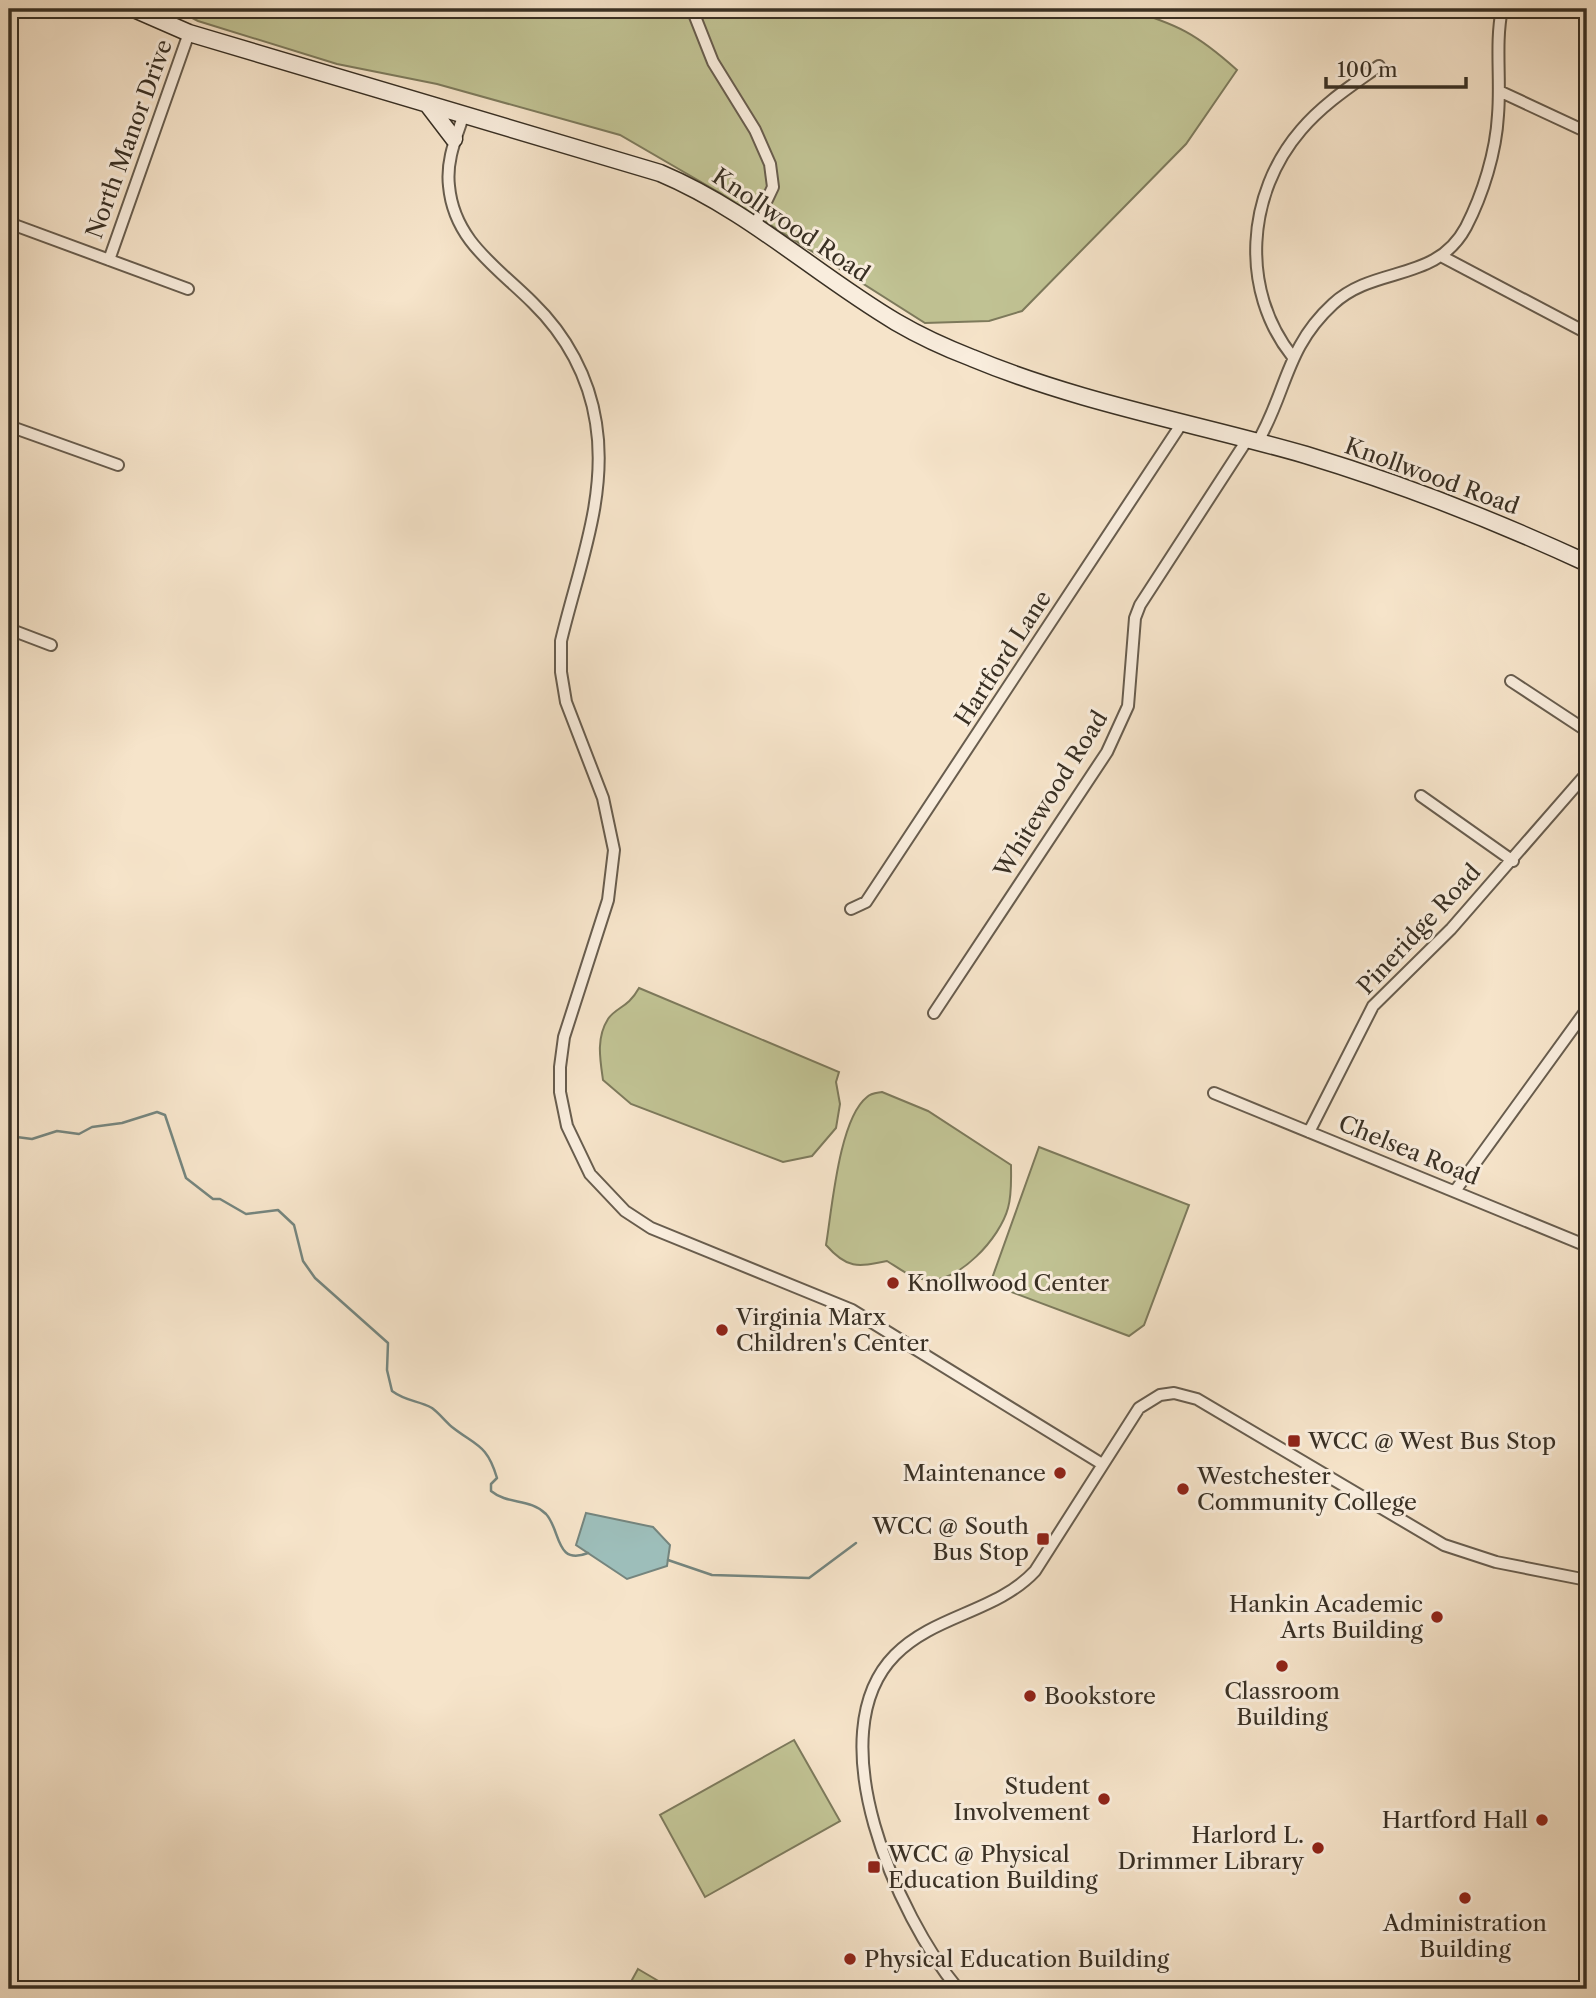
<svg xmlns="http://www.w3.org/2000/svg" width="1596" height="1998" font-family="'Libre Caslon Text',serif">
	<style>
		.green { fill: #c1c394; stroke: #7d7a5c; stroke-width: 2 }
		.water { fill: #9dbeba; stroke: #75857e; stroke-width: 2 }
		.lines { fill: none; stroke-linecap: round; stroke-linejoin: round }
		.stream { stroke: #75857e; stroke-width: 2.5 }
		.street-casing { stroke: #685d4e; stroke-width: 14 }
		.secondary-casing { stroke: #393024; stroke-width: 19 }
		.street { stroke: #f9eddd; stroke-width: 10 }
		.secondary { stroke: #f9eddd; stroke-width: 16 }
		.poi-dot { fill: #8f2418; stroke: #f9eddd; stroke-width: 2.5 }
		.labels { text-anchor: middle; stroke-width: 6; stroke-linejoin: round; paint-order: stroke }
		.street-label { font-size: 23px; fill: #393024; stroke: #f9eddd }
		.poi-label { font-size: 23px; fill: #393024; stroke: #f9eddd; text-anchor: start }
	</style>
	<rect width="100%" height="100%" fill="#f6e4ca"/>
	<filter id="stains"><feTurbulence type="fractalNoise" baseFrequency=".00286" numOctaves="4"/><feColorMatrix values="0 0 0 0 .2 0 0 0 0 .09 0 0 0 0 .02 0 0 0 .5 -.17"/></filter>
	<radialGradient id="worn" r=".72"><stop offset=".6" stop-color="#630" stop-opacity="0"/><stop offset="1" stop-color="#630" stop-opacity=".3"/></radialGradient>
	<!-- green -->
	<path class="green" d="M 175,9 L 1126,9 C 1177,24 1197,34 1237,70 L 1186,144 L 1022,311 L 989,321 L 925,323 L 720,193 L 620,135 L 437,84 L 337,64 L 198,21 Z
		M 639,988 L 839,1072 L 836,1082 L 840,1104 L 836,1128 L 812,1156 L 783,1162 L 631,1104 L 603,1080 C 600,1059 596,1038 608,1019 C 616,1007 628,1008 639,988 Z
		M 882,1092 L 928,1111 L 1011,1165 C 1011,1179 1012,1194 1008,1208 C 1000,1238 959,1283 926,1280 C 911,1278 900,1269 887,1261 C 857,1267 847,1269 826,1245 C 832,1209 839,1119 867,1097 C 871,1093 877,1093 882,1092 Z
		M 1039,1147 L 1189,1205 L 1144,1325 L 1129,1336 L 990,1284 Z
		M 794,1740 L 840,1821 L 705,1897 L 660,1815 Z
		M 638,1969 L 672,1989 L 627,1989 Z"/>
	<!-- water -->
	<path class="water" d="M 586,1513 L 653,1527 L 670,1545 L 667,1566 L 627,1579 L 576,1545 Z"/>
	<g class="lines">
		<!-- stream -->
		<path class="stream" d="M 9,1136 L 32,1139 L 57,1131 L 79,1134 L 92,1127 L 122,1123 L 157,1112 L 165,1115 L 186,1178 L 213,1199 L 220,1199 L 246,1214 L 278,1210 L 294,1225 L 303,1261 L 315,1278 L 388,1343 L 387,1370 L 392,1391 C 407,1402 418,1400 432,1408 C 439,1413 445,1421 452,1427 C 476,1446 487,1444 497,1478 L 491,1484 L 491,1491 C 508,1505 530,1498 546,1514 C 561,1530 555,1566 588,1553
			M 668,1560 L 712,1575 L 809,1578 L 856,1543"/>
		<defs>
			<path id="street" d="M 692,9 L 713,62 L 755,130 L 770,164 L 773,187 L 756,223
				M 1499,91 L 1587,132
				M 464,114 C 456,138 446,160 449,186 C 454,241 497,267 533,303 C 566,335 589,377 596,423 C 608,497 578,569 561,641 L 561,672 L 566,702 L 603,798 L 614,850 L 608,900 L 564,1037 L 560,1067 L 560,1092 L 567,1126 L 590,1174 L 625,1211 L 651,1228 L 852,1310 L 1102,1464
				M 9,223 L 188,289
				M 1443,257 L 1587,333
				M 109,260 L 189,33
				M 1292,356 C 1240,290 1246,194 1301,130 C 1323,104 1351,86 1379,66
				M 9,426 L 118,465
				M 1257,443 C 1287,392 1285,348 1333,304 C 1375,265 1436,283 1466,227 C 1483,194 1496,152 1498,115 C 1501,80 1495,43 1502,9
				M 9,629 L 51,645
				M 1511,681 L 1587,731
				M 1421,796 L 1513,861
				M 851,909 L 866,902 L 1182,423
				M 934,1013 L 1107,752 L 1128,706 L 1135,618 L 1140,605 L 1247,440
				M 1214,1093 L 1587,1246
				M 1309,1132 L 1373,1006 L 1451,929 L 1587,773
				M 1455,1191 L 1587,1009
				M 958,1989 C 898,1917 816,1735 895,1655 C 934,1615 997,1612 1035,1571 L 1139,1408 L 1160,1395 L 1174,1393 L 1197,1399 L 1444,1545 L 1496,1562 L 1587,1580"/>
			<path id="secondary" d="M 134,9 L 189,33 L 660,173 C 748,210 815,274 896,322 C 920,336 946,348 972,358 C 1080,403 1195,423 1306,455 C 1402,484 1496,521 1587,563
				M 428,105 L 454,139"/>
		</defs>
		<!-- street casing -->
		<use href="#street" class="street-casing"/>
		<!-- secondary casing -->
		<use href="#secondary" class="secondary-casing"/>
		<!-- street -->
		<use href="#street" class="street"/>
		<!-- secondary -->
		<use href="#secondary" class="secondary"/>
	</g>
	<!-- markers -->
	<g class="poi-dot">
		<circle cx="893" cy="1283" r="7"/>
		<circle cx="722" cy="1330" r="7"/>
		<rect x="1287" y="1434" width="14" height="14" rx="3.5"/>
		<circle cx="1060" cy="1473" r="7"/>
		<circle cx="1183" cy="1489" r="7"/>
		<rect x="1036" y="1532" width="14" height="14" rx="3.5"/>
		<circle cx="1437" cy="1617" r="7"/>
		<circle cx="1282" cy="1666" r="7"/>
		<circle cx="1030" cy="1696" r="7"/>
		<circle cx="1104" cy="1799" r="7"/>
		<circle cx="1542" cy="1820" r="7"/>
		<circle cx="1318" cy="1848" r="7"/>
		<rect x="867" y="1860" width="14" height="14" rx="3.5"/>
		<circle cx="1465" cy="1898" r="7"/>
		<circle cx="850" cy="1959" r="7"/>
	</g>
	<g class="labels">
		<!-- street labels -->
		<g class="street-label">
			<text transform="translate(129 139) rotate(-70)" y="8">North Manor Drive</text>
			<text transform="translate(791 225) rotate(34)" y="8">Knollwood Road</text>
			<text transform="translate(1432 476) rotate(20)" y="8">Knollwood Road</text>
			<text transform="translate(1003 658) rotate(-57)" y="8">Hartford Lane</text>
			<text transform="translate(1051 794) rotate(-58)" y="8">Whitewood Road</text>
			<text transform="translate(1419 929) rotate(-47)" y="8">Pineridge Road</text>
			<text transform="translate(1409 1150) rotate(22)" y="8">Chelsea Road</text>
		</g>
		<!-- poi labels -->
		<g class="poi-label">
			<text x="907" y="1291">Knollwood Center</text>
			<text x="736" y="1325">Virginia Marx<tspan x="736" dy="26">Children's Center</tspan></text>
			<text x="1308" y="1449">WCC @ West Bus Stop</text>
			<text x="1046" y="1481" text-anchor="end">Maintenance</text>
			<text x="1197" y="1484">Westchester<tspan x="1197" dy="26">Community College</tspan></text>
			<text x="1029" y="1534" text-anchor="end">WCC @ South<tspan x="1029" dy="26">Bus Stop</tspan></text>
			<text x="1423" y="1612" text-anchor="end">Hankin Academic<tspan x="1423" dy="26">Arts Building</tspan></text>
			<text x="1282" y="1699" text-anchor="middle">Classroom<tspan x="1282" dy="26">Building</tspan></text>
			<text x="1044" y="1704">Bookstore</text>
			<text x="1090" y="1794" text-anchor="end">Student<tspan x="1090" dy="26">Involvement</tspan></text>
			<text x="1528" y="1828" text-anchor="end">Hartford Hall</text>
			<text x="1304" y="1843" text-anchor="end">Harlord L.<tspan x="1304" dy="26">Drimmer Library</tspan></text>
			<text x="888" y="1862">WCC @ Physical<tspan x="888" dy="26">Education Building</tspan></text>
			<text x="1465" y="1931" text-anchor="middle">Administration<tspan x="1465" dy="26">Building</tspan></text>
			<text x="864" y="1967">Physical Education Building</text>
		</g>
	</g>
	<!-- margin -->
	<rect width="1596" height="1998" fill="none" stroke="#f6e4ca" stroke-width="35"/>
	<rect x="10" y="10" width="1575" height="1977" fill="none" stroke="#393024" stroke-width="3.5"/>
	<rect x="18" y="18" width="1561" height="1963" fill="none" stroke="#393024" stroke-width="2"/>
	<!-- scale -->
	<path d="M1326 77v10h140v-10" fill="none" stroke="#393024" stroke-width="3.5"/>
	<text x="1337" y="77" font-size="21" fill="#393024" stroke="#f9eddd" stroke-width="5" paint-order="stroke">100 m</text>
	<rect width="100%" height="100%" filter="url(#stains)"/>
	<rect width="100%" height="100%" fill="url(#worn)"/>
</svg>
